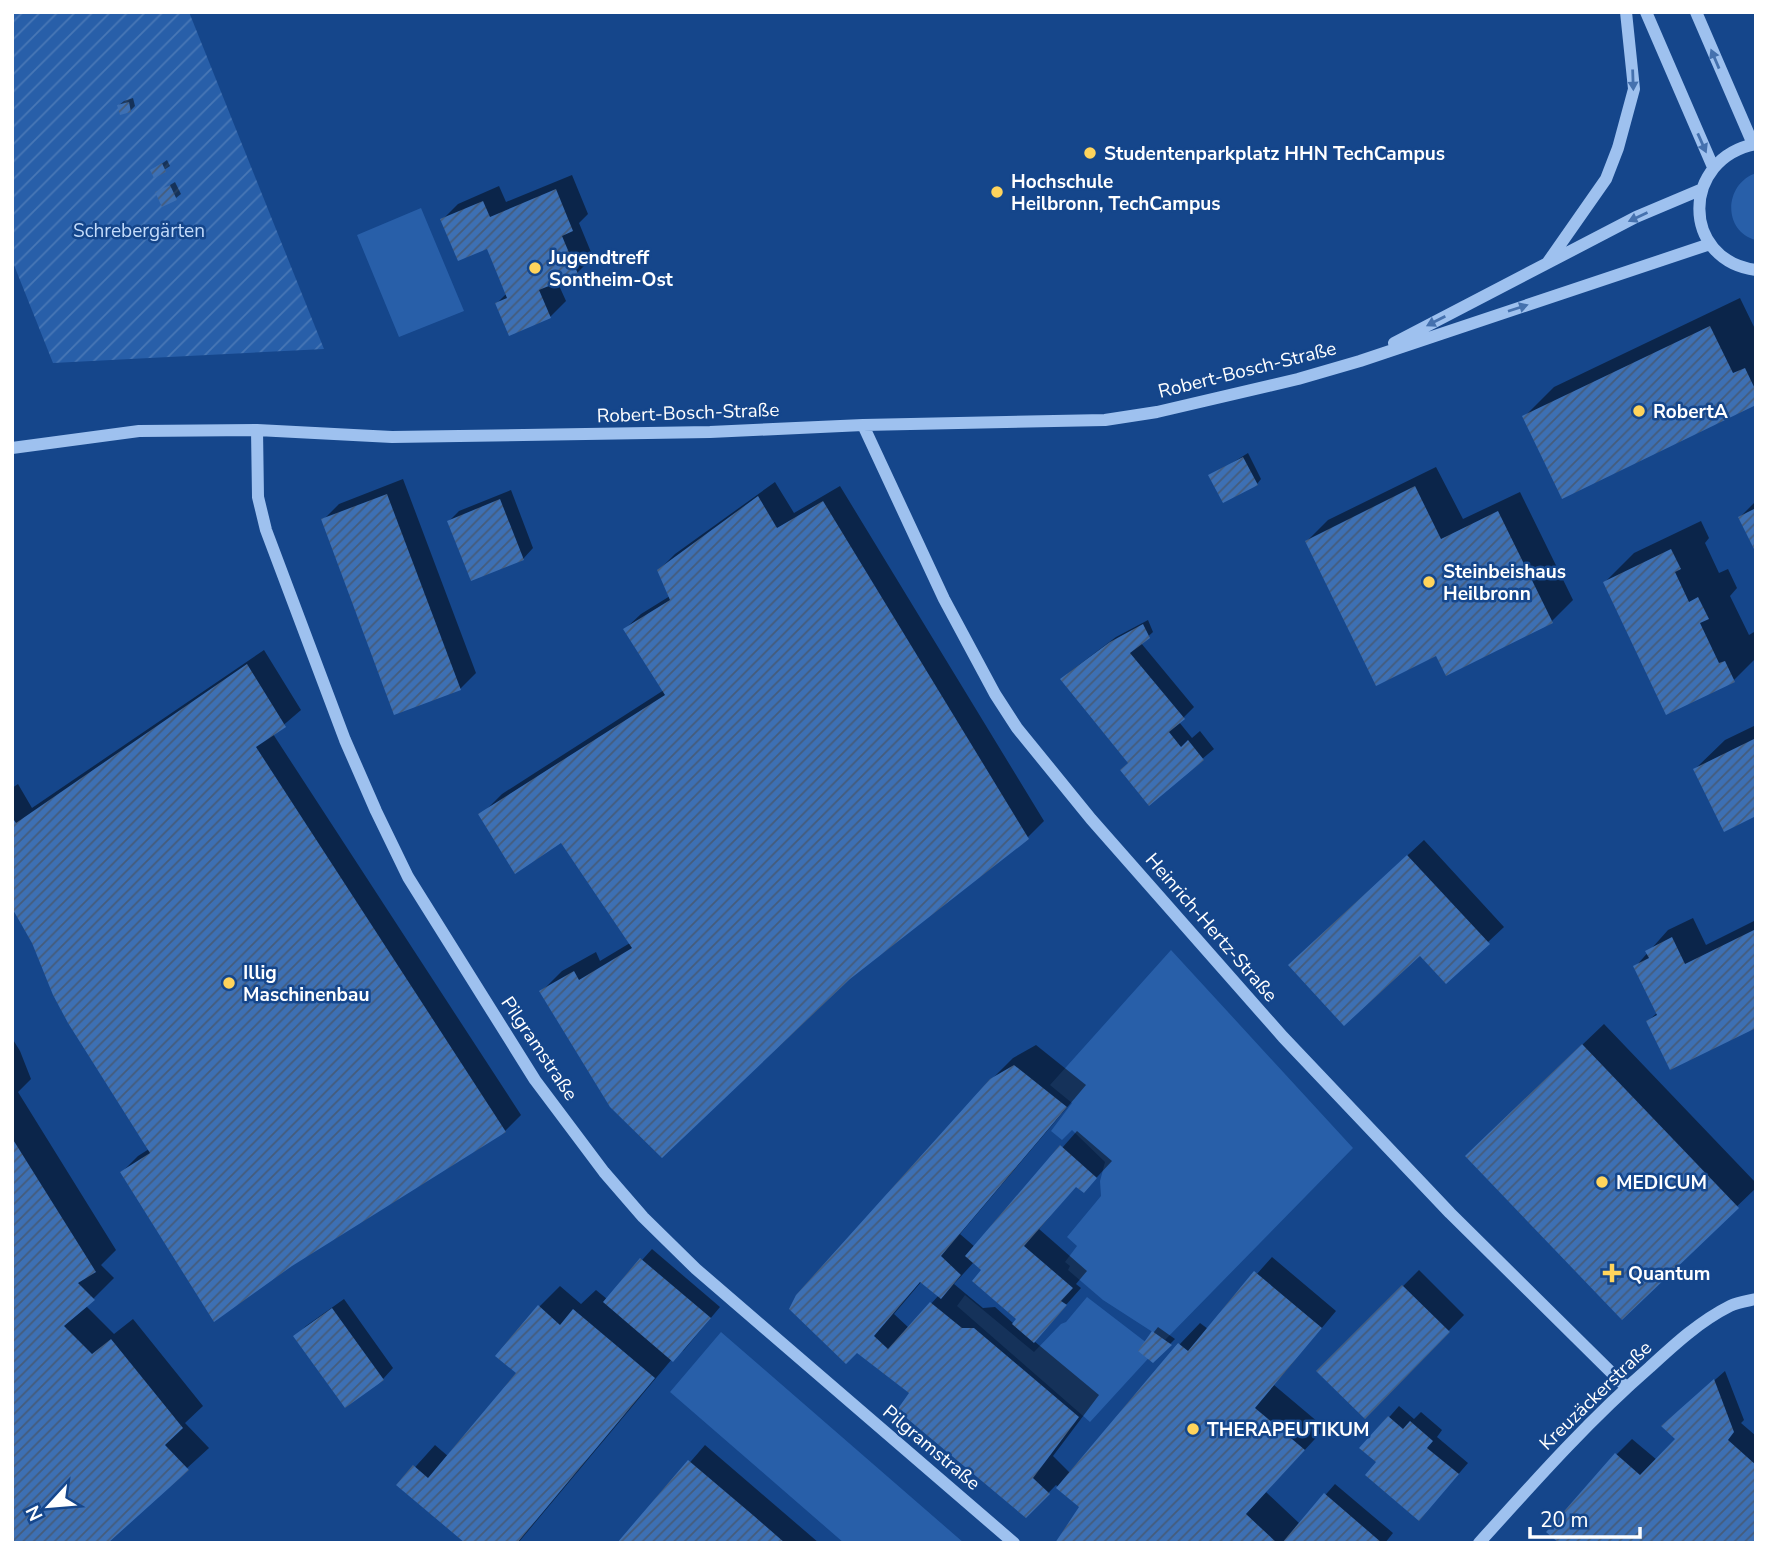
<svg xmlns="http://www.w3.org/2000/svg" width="1768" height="1555" font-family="'Nunito Sans',sans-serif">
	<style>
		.grass { fill: #285fa9 }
		.garden { fill: url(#garden-furrows) }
		.shadow { fill: #0007; fill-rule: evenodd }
		.building { fill: url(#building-hatch) }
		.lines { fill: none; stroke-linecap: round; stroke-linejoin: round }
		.minor { stroke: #9ec1ef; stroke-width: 12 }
		.oneway { fill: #4571ae }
		.poi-dot { fill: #ffd45c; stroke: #15468b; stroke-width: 2.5 }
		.labels { text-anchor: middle; stroke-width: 5; stroke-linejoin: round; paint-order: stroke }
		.poi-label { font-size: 19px; font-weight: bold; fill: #fff; stroke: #15468b; text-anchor: start }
		.park-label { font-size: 19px; fill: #c4dcfb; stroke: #15468b }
		.street-label { font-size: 19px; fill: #fff; stroke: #15468b }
	</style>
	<defs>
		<pattern id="garden-furrows" width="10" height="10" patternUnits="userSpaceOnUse" patternTransform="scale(1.75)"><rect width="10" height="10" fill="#285fa9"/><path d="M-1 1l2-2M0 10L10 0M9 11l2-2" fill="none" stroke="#4877b6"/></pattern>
		<pattern id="building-hatch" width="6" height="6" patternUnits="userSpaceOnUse" patternTransform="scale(1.75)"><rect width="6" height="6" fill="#3d70b4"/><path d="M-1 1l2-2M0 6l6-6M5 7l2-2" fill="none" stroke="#455c7b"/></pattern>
	</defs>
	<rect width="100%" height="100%" fill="#15468b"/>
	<!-- grass -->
	<path class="grass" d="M 1756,173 L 1756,240 C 1722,231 1724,184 1756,173 Z
		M 421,208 L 464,311 L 399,337 L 357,235 Z
		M 1171,950 L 1353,1148 L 1165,1340 L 1103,1300 L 1068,1270 L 1070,1266 L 1065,1262 L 1077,1246 L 1067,1237 L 1101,1196 L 1100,1181 L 1105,1162 L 1072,1130 L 1062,1140 L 1051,1131 L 1072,1103 L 1050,1085 Z
		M 965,1295 L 1034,1352 L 1061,1324 L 1066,1322 L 1087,1297 L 1156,1350 L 1090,1422 L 957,1306 Z
		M 721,1332 L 964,1543 L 844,1543 L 670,1392 Z"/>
	<!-- garden -->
	<path class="garden" d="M 12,12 L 189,12 L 324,349 L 53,363 L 12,260 Z"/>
	<!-- shadow -->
	<path class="shadow" d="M 133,98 L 135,106 L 130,111 L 119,105 L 124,101 Z
		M 167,160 L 170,166 L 155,176 L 153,170 Z
		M 572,175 L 588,214 L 579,223 L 593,257 L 577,273 L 557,281 L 566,301 L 550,317 L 497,303 L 507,293 L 488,247 L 442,220 L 458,204 L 499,186 L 506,202 Z
		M 175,182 L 181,194 L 176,198 L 157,193 Z
		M 1740,298 L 1756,331 L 1756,404 L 1524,417 L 1554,387 Z
		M 1248,453 L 1261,479 L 1257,484 L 1211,476 Z
		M 1436,467 L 1463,519 L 1520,492 L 1573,600 L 1552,621 L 1447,673 L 1437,654 L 1307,541 L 1328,520 Z
		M 403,479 L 476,673 L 460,689 L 323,520 L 339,504 Z
		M 775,482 L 794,513 L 840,486 L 1044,821 L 1028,837 L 850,977 L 542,991 L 562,971 L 596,952 L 600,961 L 630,943 L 561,841 L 481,815 L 502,794 L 664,690 L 625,629 L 641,614 L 670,596 L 659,570 L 675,554 Z
		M 511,490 L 533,548 L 523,559 L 449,521 L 459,511 Z
		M 1756,501 L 1756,549 L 1740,517 Z
		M 1701,521 L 1709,538 L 1705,543 L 1719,573 L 1728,569 L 1737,588 L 1730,596 L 1749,635 L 1754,632 L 1756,635 L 1756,658 L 1734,680 L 1605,582 L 1634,553 Z
		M 1148,620 L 1153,632 L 1141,643 L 1194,707 L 1179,722 L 1192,738 L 1200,731 L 1214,749 L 1150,803 L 1130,763 L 1067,674 L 1116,637 Z
		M 264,650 L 301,710 L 273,734 L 521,1115 L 505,1131 L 122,1172 L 138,1156 L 149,1149 L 12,905 L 12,788 L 18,784 L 32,808 Z
		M 1756,725 L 1756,814 L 1695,769 L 1725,740 Z
		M 1424,840 L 1504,927 L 1488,942 L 1420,953 L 1306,950 Z
		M 1693,918 L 1706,945 L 1756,920 L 1756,1026 L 1648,1021 L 1658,1012 L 1635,967 L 1668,930 Z
		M 1604,1024 L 1756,1183 L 1756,1188 L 1622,1317 L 1488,1135 Z
		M 12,1038 L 20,1051 L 31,1079 L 18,1092 L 116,1250 L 101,1265 L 114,1278 L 86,1306 L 114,1334 L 133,1319 L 203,1406 L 185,1423 L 209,1448 L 105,1543 L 12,1543 Z
		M 1036,1045 L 1086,1085 L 960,1234 L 975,1247 L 1077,1131 L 1112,1161 L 1084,1191 L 1077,1185 L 1039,1229 L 1087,1271 L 1076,1284 L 1081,1288 L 1034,1341 L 1099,1395 L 1053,1456 L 1070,1473 L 1180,1344 L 1200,1323 L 1208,1329 L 1272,1257 L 1336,1311 L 1274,1385 L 1325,1428 L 1266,1492 L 1300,1524 L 1335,1484 L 1393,1533 L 1385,1543 L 1057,1543 L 1081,1507 L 1056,1485 L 1026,1516 L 911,1392 L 857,1350 L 991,1080 L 1013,1058 ZM 974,1262 L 983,1270 L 1019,1319 L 1014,1324 L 995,1307 L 983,1308 L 954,1284 ZM 922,1281 L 939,1295 L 909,1328 L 894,1314 Z
		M 652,1249 L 720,1307 L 684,1350 L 672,1359 L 518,1543 L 467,1543 L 399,1485 L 435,1445 L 449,1457 L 518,1373 L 539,1307 L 560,1286 L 581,1304 L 596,1290 L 607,1299 Z
		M 1419,1270 L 1464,1315 L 1365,1416 L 1319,1371 Z
		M 344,1299 L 393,1368 L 383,1379 L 296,1336 L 306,1326 Z
		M 1158,1327 L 1175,1339 L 1153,1361 L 1154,1332 Z
		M 1725,1371 L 1744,1420 L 1741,1423 L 1756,1436 L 1756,1543 L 1562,1543 L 1616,1455 L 1632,1439 L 1657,1460 L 1678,1439 L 1674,1416 Z
		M 1399,1406 L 1414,1419 L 1421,1412 L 1442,1430 L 1437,1437 L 1468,1463 L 1429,1508 L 1362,1448 Z
		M 705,1445 L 819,1543 L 620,1543 Z"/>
	<!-- building -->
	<path class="building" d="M 129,102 L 131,112 L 120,115 L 117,105 Z
		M 162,163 L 166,172 L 154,178 L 150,170 Z
		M 170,185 L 177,200 L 162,207 L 155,192 Z
		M 556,189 L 573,231 L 562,236 L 578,274 L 539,290 L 551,318 L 509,336 L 495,303 L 507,298 L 487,249 L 458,261 L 440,219 L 483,201 L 490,217 Z
		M 1710,326 L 1733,373 L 1745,368 L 1756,391 L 1756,405 L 1562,499 L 1522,416 Z
		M 1243,457 L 1258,485 L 1223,503 L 1208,475 Z
		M 1415,486 L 1441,539 L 1498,511 L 1553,623 L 1446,676 L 1436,656 L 1376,686 L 1305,541 Z
		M 387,494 L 461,690 L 394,715 L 321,519 Z
		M 758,496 L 777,528 L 823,501 L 1029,839 L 850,979 L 662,1158 L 610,1107 L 539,991 L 574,971 L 579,980 L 632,948 L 561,843 L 515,874 L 478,814 L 665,695 L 623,629 L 670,600 L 657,570 Z
		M 500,499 L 524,560 L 471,581 L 447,521 Z
		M 1756,508 L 1756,553 L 1738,517 Z
		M 1671,549 L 1681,569 L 1675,572 L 1689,602 L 1698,597 L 1709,619 L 1700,623 L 1719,663 L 1725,661 L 1735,682 L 1666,715 L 1603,582 Z
		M 1143,624 L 1150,638 L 1130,653 L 1185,719 L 1169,732 L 1181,747 L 1188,740 L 1204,760 L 1149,806 L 1120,770 L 1128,763 L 1060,679 L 1110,642 Z
		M 247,664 L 286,727 L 256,747 L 506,1132 L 292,1266 L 214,1322 L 120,1172 L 150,1153 L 68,1023 L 53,995 L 32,943 L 12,908 L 12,817 L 16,823 Z
		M 1756,738 L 1756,816 L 1724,832 L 1693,769 Z
		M 1407,855 L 1490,944 L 1446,984 L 1420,956 L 1344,1026 L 1288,965 Z
		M 1756,929 L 1756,1028 L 1670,1070 L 1646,1021 L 1657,1015 L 1633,966 L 1649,958 L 1645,951 L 1672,937 L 1685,964 Z
		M 1582,1044 L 1739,1208 L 1622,1320 L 1465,1156 Z
		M 1014,1065 L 1067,1107 L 941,1256 L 961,1275 L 941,1299 L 920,1282 L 874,1336 L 888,1349 L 930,1302 L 962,1328 L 974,1328 L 1079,1417 L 1033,1478 L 1050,1494 L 1026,1518 L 897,1410 L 909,1393 L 857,1353 L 846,1364 L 789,1309 L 796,1295 L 990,1079 Z
		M 12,1138 L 96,1272 L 78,1283 L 95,1300 L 64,1326 L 92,1354 L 111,1339 L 183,1428 L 165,1445 L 189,1470 L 108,1543 L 12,1543 Z
		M 1060,1145 L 1097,1178 L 1084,1193 L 1076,1187 L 1024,1246 L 1073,1288 L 1061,1301 L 1067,1305 L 1034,1343 L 1012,1324 L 1016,1319 L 972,1281 L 981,1270 L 965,1256 Z
		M 640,1258 L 711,1318 L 673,1362 L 603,1302 Z
		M 1254,1271 L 1322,1328 L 1255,1408 L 1305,1450 L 1246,1514 L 1277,1543 L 1055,1543 L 1079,1507 L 1056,1488 L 1178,1343 L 1188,1351 Z
		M 1402,1285 L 1450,1332 L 1365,1419 L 1316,1371 Z
		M 538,1305 L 560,1325 L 573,1309 L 655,1378 L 517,1543 L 465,1543 L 396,1485 L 413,1465 L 428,1478 L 516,1373 L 495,1356 Z
		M 332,1308 L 384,1380 L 345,1408 L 293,1336 Z
		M 1152,1331 L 1172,1345 L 1153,1363 L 1138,1351 Z
		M 1714,1379 L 1734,1432 L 1728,1440 L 1756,1465 L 1756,1543 L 1559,1543 L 1546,1532 L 1615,1453 L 1640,1475 L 1675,1439 L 1661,1426 Z
		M 1388,1416 L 1403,1429 L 1410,1421 L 1433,1441 L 1427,1448 L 1459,1474 L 1419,1521 L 1365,1475 L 1376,1462 L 1359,1448 Z
		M 688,1460 L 754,1516 L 785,1543 L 617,1543 Z
		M 1324,1493 L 1382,1543 L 1282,1543 Z"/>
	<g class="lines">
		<!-- minor -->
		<path class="minor" d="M 1646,12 L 1713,167
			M 1696,12 L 1753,144
			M 1756,144 C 1681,158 1680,260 1756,270
			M 1548,262 L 1606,179 L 1618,148 L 1634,89 L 1626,12
			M 1394,343 L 1636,217 L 1700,190
			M 863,425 L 944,599 L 995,694 L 1017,728 L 1091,819 L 1283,1037 L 1450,1213 L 1626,1387
			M 257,430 L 258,497 L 266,530 L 345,740 L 376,811 L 408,877 L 535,1080 L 604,1172 L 643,1217 L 696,1269 L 1014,1543
			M 12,448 L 139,431 L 257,430 L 392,437 L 710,432 L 863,425 L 1105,420 L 1157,412 L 1298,379 L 1360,361 L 1710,244
			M 1479,1543 C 1534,1482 1588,1421 1650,1367 C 1675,1344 1700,1321 1730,1306 C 1738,1302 1747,1301 1756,1299"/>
	</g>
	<!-- one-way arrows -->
	<defs><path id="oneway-solid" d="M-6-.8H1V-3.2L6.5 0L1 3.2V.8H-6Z" transform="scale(1.75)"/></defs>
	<g class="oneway">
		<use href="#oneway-solid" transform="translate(1715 59) rotate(-113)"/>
		<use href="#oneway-solid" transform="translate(1633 80) rotate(88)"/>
		<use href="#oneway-solid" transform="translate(1702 143) rotate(66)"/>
		<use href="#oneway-solid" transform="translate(1638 217) rotate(155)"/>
		<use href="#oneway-solid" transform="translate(1518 308) rotate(-18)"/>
		<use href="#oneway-solid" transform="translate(1436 321) rotate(153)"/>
	</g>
	<!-- markers -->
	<g class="poi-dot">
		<circle cx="1090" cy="153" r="7"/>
		<circle cx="997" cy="192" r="7"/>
		<circle cx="535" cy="268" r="7"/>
		<circle cx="1639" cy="411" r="7"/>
		<circle cx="1429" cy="582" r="7"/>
		<circle cx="229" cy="983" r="7"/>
		<circle cx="1602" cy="1182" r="7"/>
		<path d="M1608.5 1262.5h7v7h7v7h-7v7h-7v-7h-7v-7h7z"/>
		<circle cx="1193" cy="1429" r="7"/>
	</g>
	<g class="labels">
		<!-- poi labels -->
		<g class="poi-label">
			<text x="1104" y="160">Studentenparkplatz HHN TechCampus</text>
			<text x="1011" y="188">Hochschule<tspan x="1011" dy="22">Heilbronn, TechCampus</tspan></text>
			<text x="549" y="264">Jugendtreff<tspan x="549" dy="22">Sontheim-Ost</tspan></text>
			<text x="1653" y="418">RobertA</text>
			<text x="1443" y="578">Steinbeishaus<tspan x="1443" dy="22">Heilbronn</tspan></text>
			<text x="243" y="979">Illig<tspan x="243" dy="22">Maschinenbau</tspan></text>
			<text x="1616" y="1189">MEDICUM</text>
			<text x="1628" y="1280">Quantum</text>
			<text x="1207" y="1436">THERAPEUTIKUM</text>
		</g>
		<!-- park labels -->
		<g class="park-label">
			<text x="139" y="237">Schrebergärten</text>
		</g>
		<!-- street labels -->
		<g class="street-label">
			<text transform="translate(1247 369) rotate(-14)" y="7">Robert-Bosch-Straße</text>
			<text transform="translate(688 412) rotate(-2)" y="7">Robert-Bosch-Straße</text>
			<text transform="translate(1212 927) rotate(49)" y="7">Heinrich-Hertz-Straße</text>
			<text transform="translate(540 1048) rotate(56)" y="7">Pilgramstraße</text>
			<text transform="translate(1595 1395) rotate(-44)" y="7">Kreuzäckerstraße</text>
			<text transform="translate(932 1447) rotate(40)" y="7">Pilgramstraße</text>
		</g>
	</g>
	<!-- border -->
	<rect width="1768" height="1555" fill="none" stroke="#ffffff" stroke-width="28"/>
	<!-- north arrow -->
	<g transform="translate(49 1506) rotate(244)" stroke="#15468b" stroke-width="5" paint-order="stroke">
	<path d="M0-5L12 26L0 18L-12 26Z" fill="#ffffff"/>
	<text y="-10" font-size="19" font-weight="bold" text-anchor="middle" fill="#ffffff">N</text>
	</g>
	<!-- scale -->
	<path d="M1530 1527v10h110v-10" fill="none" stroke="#ffffff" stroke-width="3.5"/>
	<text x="1540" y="1527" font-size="21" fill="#ffffff" stroke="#15468b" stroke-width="5" paint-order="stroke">20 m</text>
</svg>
